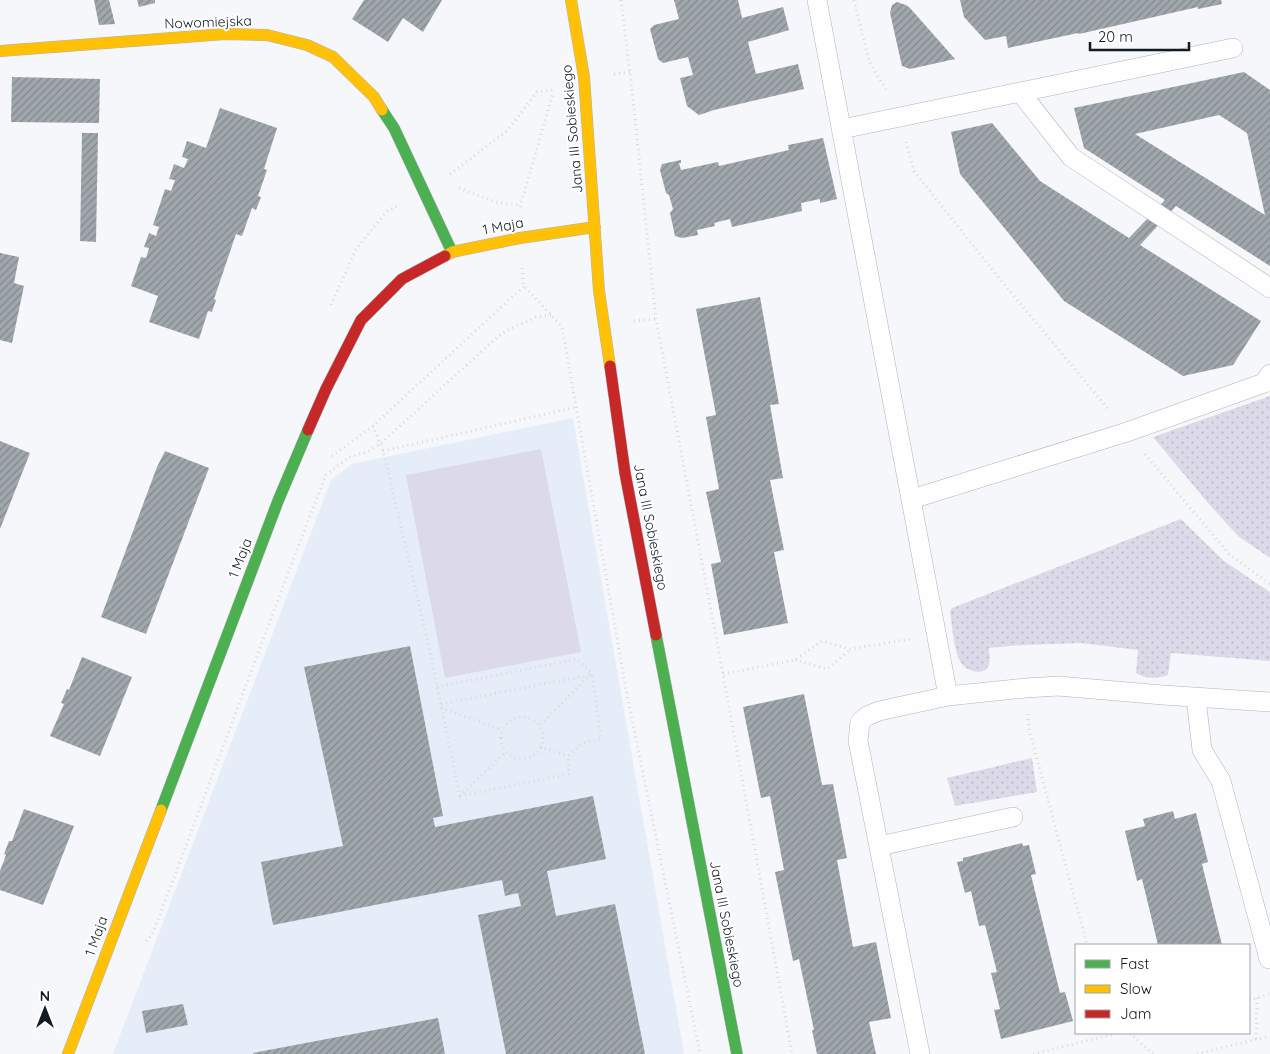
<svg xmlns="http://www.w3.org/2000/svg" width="1270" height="1054" font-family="Quicksand,sans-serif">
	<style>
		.built { fill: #e5eef8 }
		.grass { fill: url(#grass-dots) }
		.garden { fill: #dcdae8 }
		.building { fill: url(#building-hatch); fill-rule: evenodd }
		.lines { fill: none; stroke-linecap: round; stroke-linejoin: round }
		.lane-casing { stroke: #afb3b8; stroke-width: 20 }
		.fast-casing { stroke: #afb3b8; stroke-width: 12 }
		.slow-casing { stroke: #afb3b8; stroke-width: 12 }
		.jam-casing { stroke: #afb3b8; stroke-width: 12 }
		.path { stroke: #d8d9db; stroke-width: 3; stroke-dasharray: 1 4; stroke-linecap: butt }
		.lane { stroke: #fefefe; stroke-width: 19 }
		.fast { stroke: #4caf50; stroke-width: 11 }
		.slow { stroke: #ffc107; stroke-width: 11 }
		.jam { stroke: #c62828; stroke-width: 11 }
		.labels { text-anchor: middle; stroke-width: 4; stroke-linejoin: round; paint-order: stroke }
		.street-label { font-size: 14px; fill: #131a21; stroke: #fff }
	</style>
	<defs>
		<pattern id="grass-dots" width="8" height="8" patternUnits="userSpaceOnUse" patternTransform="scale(1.25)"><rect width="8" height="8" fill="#dcdae8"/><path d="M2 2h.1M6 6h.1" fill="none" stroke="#bcbac7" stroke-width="1.8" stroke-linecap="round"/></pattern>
		<pattern id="building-hatch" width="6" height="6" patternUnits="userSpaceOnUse" patternTransform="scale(1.25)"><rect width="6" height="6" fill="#a1a8ad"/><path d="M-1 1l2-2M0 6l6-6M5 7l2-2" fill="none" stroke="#82888c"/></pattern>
	</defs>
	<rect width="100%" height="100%" fill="#f5f7fa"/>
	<!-- built -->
	<path class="built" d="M 573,418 L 684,1054 L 113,1054 L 331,480 L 352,464 Z"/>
	<!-- grass -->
	<path class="grass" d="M 1270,396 L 1270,558 L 1238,536 L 1208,503 L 1153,437 Z
		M 1181,519 L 1224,561 L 1270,592 L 1270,661 L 1171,653 L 1168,675 C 1157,679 1146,679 1136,673 L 1138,650 L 1081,643 L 1022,645 L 989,648 C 989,653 991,662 988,667 C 983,676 967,671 962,664 C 954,654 952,624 950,611 L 952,608 Z
		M 1032,758 L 1037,792 L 955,806 L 947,778 Z"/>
	<!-- garden -->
	<path class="garden" d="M 541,449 L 581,652 L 445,678 L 406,475 Z"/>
	<!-- building -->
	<path class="building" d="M 94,0 L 109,0 L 115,24 L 99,25 Z
		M 137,0 L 155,0 L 155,3 L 139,7 Z
		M 364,0 L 442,0 L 423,32 L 403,18 L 388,42 L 352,19 Z
		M 674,0 L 738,0 L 742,18 L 783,7 L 789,30 L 748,42 L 756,74 L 798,64 L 804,89 L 714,110 L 699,115 L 687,106 L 680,78 L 693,75 L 688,57 L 663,63 L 658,59 L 650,29 L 654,25 L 679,19 Z
		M 960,0 L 1221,0 L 1222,4 L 1198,9 L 1198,7 L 1079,34 L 1078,33 L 1008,48 L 1006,36 L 985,40 L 964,17 Z
		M 897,2 L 906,5 L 910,8 L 955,59 L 910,69 L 902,66 L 890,13 L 892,5 Z
		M 1244,72 L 1270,90 L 1270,266 L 1176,206 L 1140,245 L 1261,321 L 1233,365 L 1183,376 L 1064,301 L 960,174 L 951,132 L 992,123 L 1040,181 L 1129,238 L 1165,200 L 1084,148 L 1074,108 ZM 1219,115 L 1247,133 L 1265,215 L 1135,134 Z
		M 12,77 L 100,79 L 99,123 L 11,122 Z
		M 220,108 L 277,128 L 264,169 L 267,170 L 258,196 L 261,197 L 256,210 L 252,208 L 242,236 L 236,234 L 214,299 L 216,300 L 212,312 L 208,311 L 199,339 L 149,322 L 158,296 L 131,286 L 141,257 L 146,258 L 149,248 L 144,247 L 149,233 L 156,236 L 159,227 L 153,225 L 165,189 L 171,191 L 175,180 L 169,179 L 174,164 L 184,168 L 188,159 L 182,157 L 187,141 L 206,148 Z
		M 82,133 L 98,133 L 96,242 L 80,241 Z
		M 823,138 L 837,199 L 820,203 L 820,199 L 801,203 L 802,211 L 732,227 L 730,219 L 714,223 L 715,226 L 697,230 L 698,235 L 682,238 L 675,236 L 670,213 L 673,209 L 669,195 L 666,193 L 660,170 L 662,164 L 681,160 L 681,163 L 679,163 L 681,170 L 718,162 L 719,166 L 789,150 L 788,145 Z
		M 0,253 L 19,257 L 14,283 L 24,286 L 12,343 L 0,340 Z
		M 760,297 L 779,404 L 770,405 L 783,478 L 770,480 L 784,550 L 774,552 L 788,623 L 724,635 L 711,564 L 721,562 L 706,492 L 719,489 L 706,417 L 716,415 L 696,309 Z
		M 0,441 L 30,453 L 0,529 Z
		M 165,451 L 209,468 L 146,634 L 101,617 L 157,467 Z
		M 410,646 L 443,816 L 433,818 L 435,827 L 593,796 L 606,859 L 547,871 L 556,916 L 615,904 L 645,1054 L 506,1054 L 478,915 L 521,906 L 518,893 L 505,896 L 502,880 L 273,925 L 261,862 L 343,846 L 304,667 Z
		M 82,657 L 132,677 L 100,756 L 50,736 L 64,704 L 61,703 L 67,689 L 69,690 Z
		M 804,694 L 822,785 L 833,784 L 847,858 L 837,860 L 853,947 L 876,942 L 891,1018 L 869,1022 L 876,1054 L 817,1054 L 812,1030 L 814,1030 L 799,959 L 793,961 L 775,872 L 784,870 L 770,796 L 761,798 L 743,707 Z
		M 24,809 L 74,826 L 43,905 L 0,890 L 0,871 L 6,855 L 4,854 L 9,841 L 12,841 Z
		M 1173,811 L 1175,819 L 1196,813 L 1208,862 L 1202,864 L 1222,945 L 1158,945 L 1142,879 L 1137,881 L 1125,831 L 1145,826 L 1143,819 Z
		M 1022,843 L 1023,846 L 1029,845 L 1036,874 L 1031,875 L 1060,993 L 1065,992 L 1073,1021 L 1001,1039 L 994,1010 L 1000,1009 L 991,973 L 997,972 L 985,925 L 979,926 L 971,891 L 965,893 L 957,862 L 963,861 L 963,858 Z
		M 183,1004 L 188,1025 L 146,1033 L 142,1011 Z
		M 438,1018 L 445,1054 L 253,1054 L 253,1053 Z"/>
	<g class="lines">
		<defs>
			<path id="lane" d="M 817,0 L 948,696
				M 1020,92 L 1071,157 L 1270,288
				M 842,129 L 1233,48
				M 912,499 L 1127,432 L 1264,383 L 1270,374
				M 1196,698 L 1202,750 L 1221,781 L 1269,959
				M 879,846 L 1013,817
				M 920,1054 L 858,741 L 860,722 L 867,716 L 879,711 L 948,696 L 1026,688 L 1058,686 L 1163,695 L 1270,702"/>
			<path id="fast" d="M 382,110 L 394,128 L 452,252
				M 656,635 L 737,1054
				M 161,810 L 278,501 L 308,430"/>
			<path id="slow" d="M 571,0 L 584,77 L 599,291 L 610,366
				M 0,51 L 225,34 L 267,35 L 307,45 L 333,57 L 374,97 L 382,110
				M 445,256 L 452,252 L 520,238 L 595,227
				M 68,1054 L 161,810"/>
			<path id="jam" d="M 610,366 L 625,473 L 656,635
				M 308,430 L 326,389 L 361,320 L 402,279 L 445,256"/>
		</defs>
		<!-- lane casing -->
		<use href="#lane" class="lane-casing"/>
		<!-- fast casing -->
		<use href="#fast" class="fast-casing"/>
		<!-- slow casing -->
		<use href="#slow" class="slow-casing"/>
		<!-- jam casing -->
		<use href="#jam" class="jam-casing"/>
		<!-- path -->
		<path class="path" d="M 621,0 L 630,72 L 656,319 L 723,674 L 792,1054
			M 854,0 L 869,61 L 888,93
			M 614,74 L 630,72
			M 906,142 L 914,171 L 994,272 L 1109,410
			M 450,174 L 507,131 L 537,92 L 554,90
			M 459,188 L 496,202 L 520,205
			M 520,207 L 553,93
			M 522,268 L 524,286 L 562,327 L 626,689 L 700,1054
			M 331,305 L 356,249 L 386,212 L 397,206
			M 634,321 L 656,319
			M 373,426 L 385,457 L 430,652 L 460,796 L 506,752
			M 383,451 L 577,407
			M 1145,454 L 1229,554 L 1270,584
			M 332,456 L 373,426 L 524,286
			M 795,660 L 827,669 L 850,650
			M 723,674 L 795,660 L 822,641 L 850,649 L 911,639
			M 437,687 L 577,659 L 592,673 L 539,726
			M 441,704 L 590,675
			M 441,708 L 502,730
			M 1028,714 L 1029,729 L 1087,945
			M501 738a21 21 0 1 1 42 0a21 21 0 1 1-42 0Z
			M 540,747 L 568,756
			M 460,796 L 569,774 L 568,756 L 583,743 L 601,739 L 592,673
			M 146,941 L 152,935 C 211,782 266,628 326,475 L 349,457 L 367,452 L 380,444 L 502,333 L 536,317 L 551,315
			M 1249,1000 L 1270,994
			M 1130,1033 L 1153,1054
			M 1256,1039 L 1257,998
			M 1033,1054 L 1118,1033
			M 1197,1054 L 1270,1036"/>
		<!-- lane -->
		<use href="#lane" class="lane"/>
		<!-- fast -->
		<use href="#fast" class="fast"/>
		<!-- slow -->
		<use href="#slow" class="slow"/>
		<!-- jam -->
		<use href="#jam" class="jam"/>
	</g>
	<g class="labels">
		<!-- street labels -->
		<g class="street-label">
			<text transform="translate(208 22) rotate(-2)" y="5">Nowomiejska</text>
			<text transform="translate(572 129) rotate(-95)" y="5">Jana III Sobieskiego</text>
			<text transform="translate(503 226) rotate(-11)" y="5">1 Maja</text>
			<text transform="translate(651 527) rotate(79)" y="5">Jana III Sobieskiego</text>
			<text transform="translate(240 558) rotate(-69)" y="5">1 Maja</text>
			<text transform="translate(727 924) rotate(79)" y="5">Jana III Sobieskiego</text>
			<text transform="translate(96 936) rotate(-70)" y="5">1 Maja</text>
		</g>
	</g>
	<!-- legend -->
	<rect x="1075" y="944" width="175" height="90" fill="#ffffff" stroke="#a1a3a6"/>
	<rect x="1085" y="960" width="25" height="8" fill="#4caf50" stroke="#a1a3a6"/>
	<text x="1120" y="969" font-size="15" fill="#131a21">Fast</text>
	<rect x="1085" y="985" width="25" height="8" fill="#ffc107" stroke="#a1a3a6"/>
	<text x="1120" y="994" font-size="15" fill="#131a21">Slow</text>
	<rect x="1085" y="1010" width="25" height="8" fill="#c62828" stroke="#a1a3a6"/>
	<text x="1120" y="1019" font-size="15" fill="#131a21">Jam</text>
	<!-- north arrow -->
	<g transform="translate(45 1009)" stroke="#ffffff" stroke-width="4" paint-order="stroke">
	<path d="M0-4L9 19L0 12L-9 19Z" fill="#131a21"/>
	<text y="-8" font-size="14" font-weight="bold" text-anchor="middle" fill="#131a21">N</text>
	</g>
	<!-- scale -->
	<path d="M1090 42v8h99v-8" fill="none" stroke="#131a21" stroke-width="2.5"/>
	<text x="1098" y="42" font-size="15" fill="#131a21" stroke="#ffffff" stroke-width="4" paint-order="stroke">20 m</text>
</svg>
